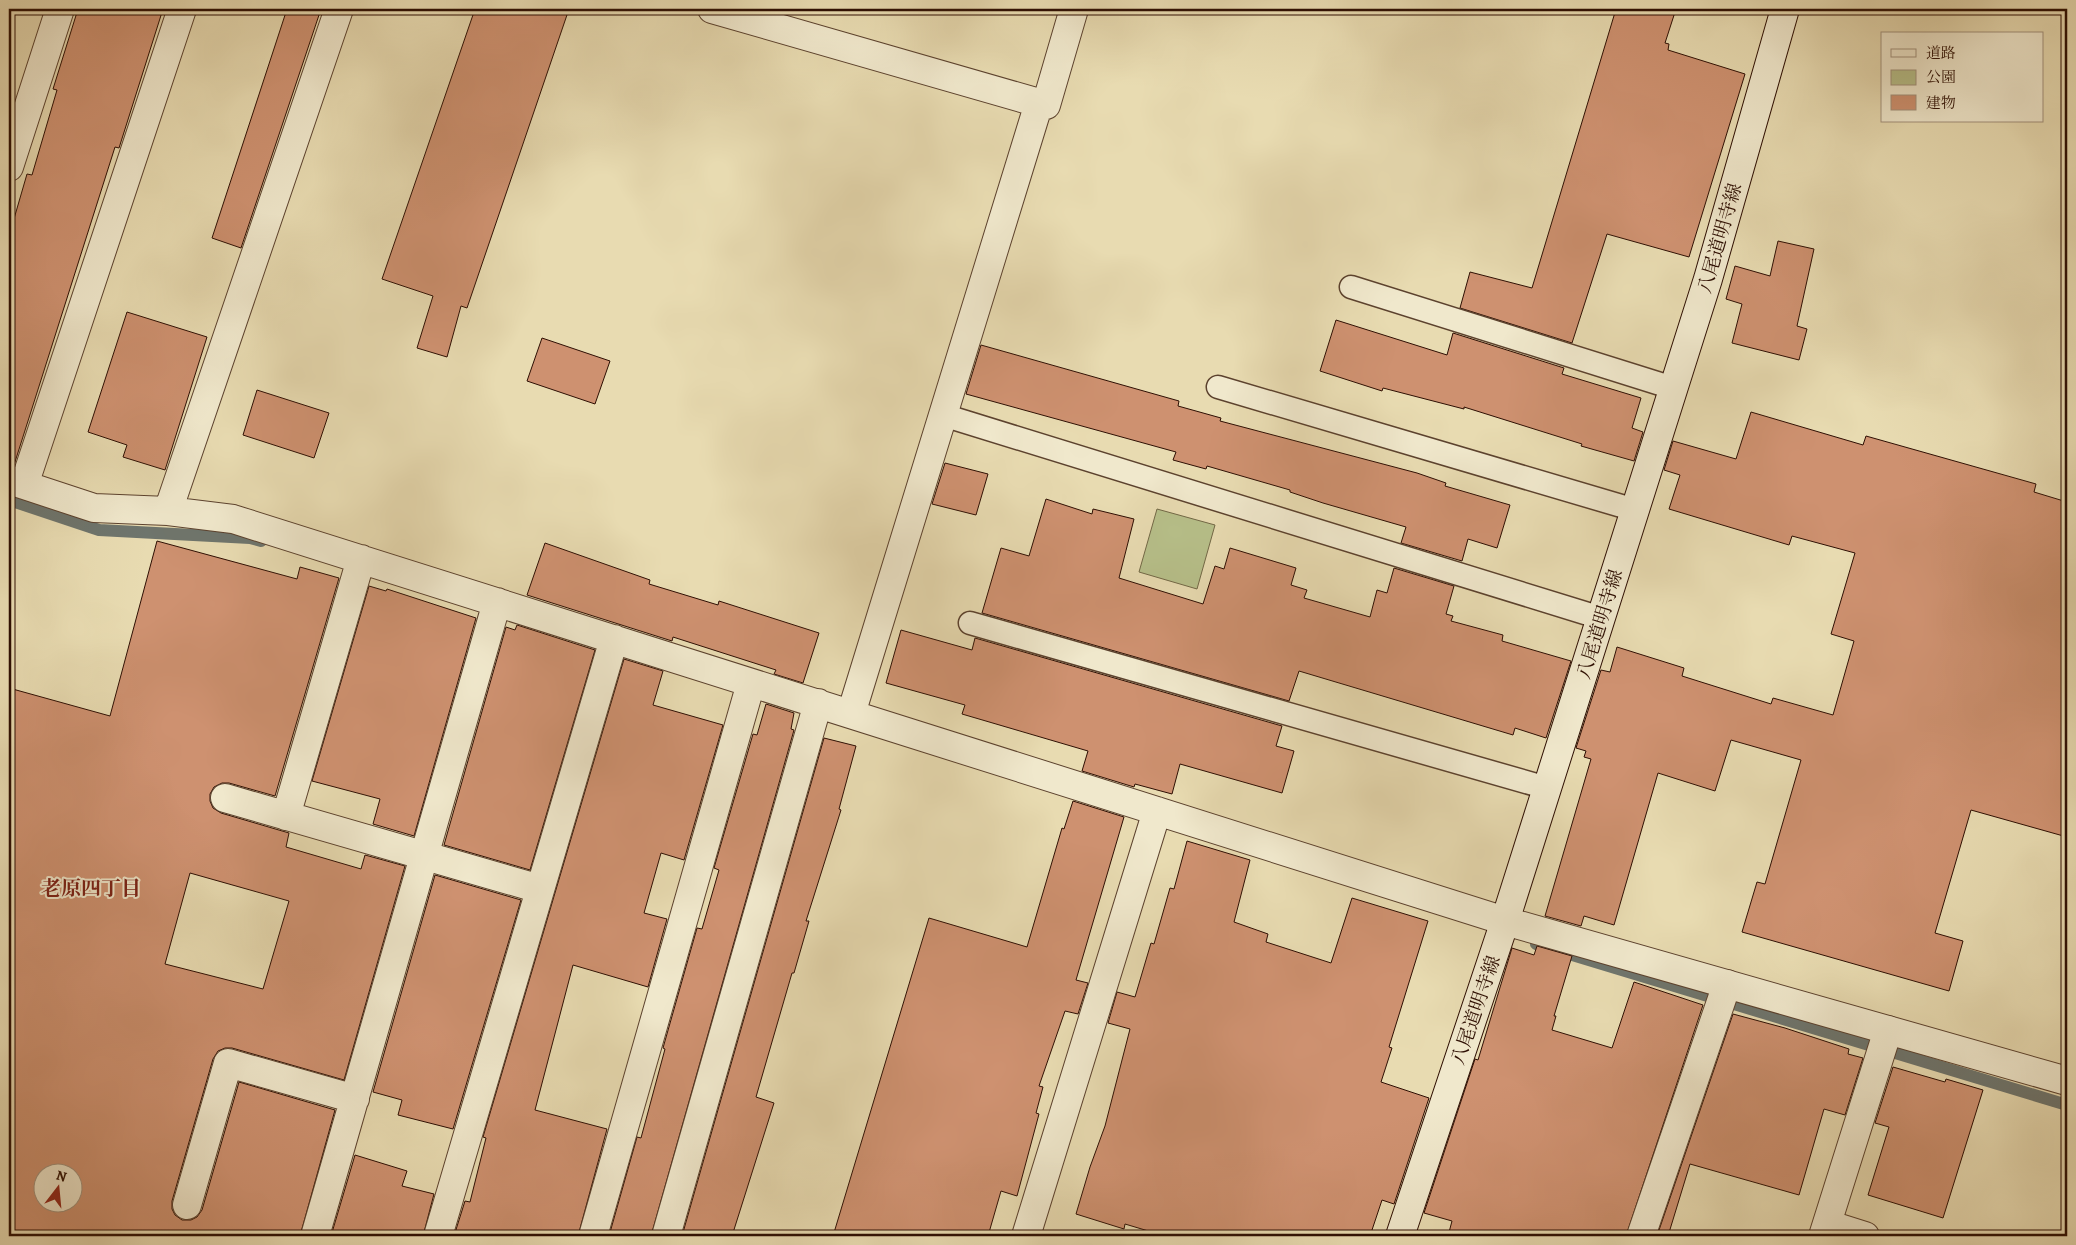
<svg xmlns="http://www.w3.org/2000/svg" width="2076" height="1245" font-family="Alegreya,'Noto Serif JP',serif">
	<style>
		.green { fill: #b7c08a; stroke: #726846 }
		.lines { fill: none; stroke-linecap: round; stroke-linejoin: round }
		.stream { stroke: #6e756d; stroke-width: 12 }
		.building { fill: #ce9170; stroke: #2e0f03; fill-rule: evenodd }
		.service-casing { stroke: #5c422e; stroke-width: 25 }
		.minor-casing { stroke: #5c422e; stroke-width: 30 }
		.tertiary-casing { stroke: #5c422e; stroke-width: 30 }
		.secondary-casing { stroke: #2e0f03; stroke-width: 30 }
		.service { stroke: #f0e8cc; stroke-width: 22 }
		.minor { stroke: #f0e8cc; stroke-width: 28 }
		.tertiary { stroke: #f0e8cc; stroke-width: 28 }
		.secondary { stroke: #f0e8cc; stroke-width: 28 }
		.labels { text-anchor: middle; stroke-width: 4; stroke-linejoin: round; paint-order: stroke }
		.street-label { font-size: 19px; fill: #2e0f03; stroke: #f0e8cc }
		.neighbourhood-label { font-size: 20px; font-weight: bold; fill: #7a1f14; stroke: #f0e8cc }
	</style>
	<rect width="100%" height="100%" fill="#e8dbb1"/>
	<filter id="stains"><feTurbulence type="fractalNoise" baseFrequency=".004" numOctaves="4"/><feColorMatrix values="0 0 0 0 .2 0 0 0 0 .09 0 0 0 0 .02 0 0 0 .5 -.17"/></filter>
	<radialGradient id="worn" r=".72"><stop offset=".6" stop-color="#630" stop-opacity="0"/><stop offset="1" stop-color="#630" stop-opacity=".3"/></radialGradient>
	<!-- green -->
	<path class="green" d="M 1157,509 L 1215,525 L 1197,589 L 1139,572 Z"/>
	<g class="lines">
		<!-- stream -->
		<path class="stream" d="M 9,500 L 99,530 L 250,538 L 261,541
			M 1536,944 L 2067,1105"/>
	</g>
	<!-- building -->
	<path class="building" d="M 78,9 L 163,9 L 119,148 L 115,147 L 14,465 L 9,465 L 9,236 L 27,174 L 32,175 L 57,90 L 53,89 Z
		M 287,9 L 321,9 L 241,248 L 212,238 Z
		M 475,9 L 569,9 L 467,308 L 461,306 L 447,357 L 417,348 L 433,296 L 382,279 Z
		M 1616,9 L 1676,9 L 1665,43 L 1669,44 L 1668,50 L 1745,74 L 1689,257 L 1607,234 L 1572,343 L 1460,308 L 1470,272 L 1532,288 Z
		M 1778,241 L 1814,249 L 1797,326 L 1807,329 L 1799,360 L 1732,343 L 1742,304 L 1726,299 L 1735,266 L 1770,276 Z
		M 127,312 L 207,337 L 165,470 L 123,457 L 127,445 L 88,432 Z
		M 1336,320 L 1447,355 L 1453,333 L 1564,368 L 1562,374 L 1641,398 L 1632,428 L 1643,432 L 1634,461 L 1581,446 L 1582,444 L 1464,407 L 1464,409 L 1383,388 L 1382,391 L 1320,371 Z
		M 542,338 L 610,361 L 595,404 L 527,381 Z
		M 981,345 L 1179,401 L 1178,406 L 1221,418 L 1220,421 L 1417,473 L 1446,483 L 1445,486 L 1510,505 L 1497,548 L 1468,539 L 1462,561 L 1401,543 L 1406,527 L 1323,503 L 1290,492 L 1290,490 L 1207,466 L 1206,469 L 1173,460 L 1176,452 L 966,394 Z
		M 257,390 L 329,413 L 314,458 L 243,435 Z
		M 1751,412 L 1863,445 L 1866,436 L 2036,484 L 2034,492 L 2067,502 L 2067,837 L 1971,810 L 1935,933 L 1963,941 L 1949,991 L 1742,932 L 1757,882 L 1765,884 L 1801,760 L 1731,740 L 1715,791 L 1658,773 L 1614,925 L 1584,916 L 1581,926 L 1545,916 L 1591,759 L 1584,757 L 1586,751 L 1576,748 L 1601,670 L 1610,672 L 1617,647 L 1684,668 L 1682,676 L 1771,704 L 1773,698 L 1833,715 L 1854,641 L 1831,634 L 1855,553 L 1792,536 L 1789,545 L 1669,509 L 1680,475 L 1664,470 L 1673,441 L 1736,459 Z
		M 945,463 L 988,474 L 976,515 L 932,504 Z
		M 1046,499 L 1092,514 L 1093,509 L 1134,519 L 1119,578 L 1203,604 L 1215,566 L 1224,569 L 1230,548 L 1296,568 L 1291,585 L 1307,590 L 1304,598 L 1370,617 L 1377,590 L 1387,593 L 1394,568 L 1454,586 L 1446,614 L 1453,616 L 1451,621 L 1503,635 L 1502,641 L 1571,661 L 1546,738 L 1515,728 L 1513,735 L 1299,671 L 1289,701 L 982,613 L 1001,548 L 1029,556 Z
		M 157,541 L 297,579 L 300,567 L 339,578 L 275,796 L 229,783 L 222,783 L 214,787 L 210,794 L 210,801 L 213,808 L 221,813 L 289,833 L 286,847 L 361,869 L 365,855 L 405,866 L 344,1080 L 232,1048 L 225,1048 L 218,1051 L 213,1059 L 172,1201 L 172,1209 L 175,1215 L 182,1220 L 191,1220 L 197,1217 L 202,1210 L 239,1082 L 335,1110 L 300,1236 L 9,1236 L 9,688 L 110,716 ZM 190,873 L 289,901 L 263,989 L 165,964 ZM 42,1172 L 72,1172 L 72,1202 L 42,1202 Z
		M 545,543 L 650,580 L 649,584 L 718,605 L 719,601 L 819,633 L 803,683 L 774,674 L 776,670 L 673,637 L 672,641 L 527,595 Z
		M 369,586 L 386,591 L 387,589 L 476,618 L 414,836 L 373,824 L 380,799 L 312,781 Z
		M 517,625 L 595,650 L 530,870 L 444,845 L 506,627 L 515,630 Z
		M 901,630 L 972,650 L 975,638 L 1282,726 L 1276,746 L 1294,751 L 1282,793 L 1180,764 L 1172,794 L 1135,784 L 1134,787 L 1082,771 L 1088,751 L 962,714 L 965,705 L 886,683 Z
		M 624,659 L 663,671 L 653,705 L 723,725 L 684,860 L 661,853 L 644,913 L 667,919 L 648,987 L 573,965 L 535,1110 L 607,1129 L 578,1236 L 454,1236 L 465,1201 L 470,1202 L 486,1138 L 483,1137 Z
		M 766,704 L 794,713 L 791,729 L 794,730 L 651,1236 L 609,1236 L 637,1137 L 641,1138 L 665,1049 L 663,1048 L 697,928 L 702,929 L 719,870 L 714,868 L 753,734 L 757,735 Z
		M 824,738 L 856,746 L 839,809 L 841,810 L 806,921 L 809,921 L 794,973 L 792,973 L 756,1097 L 774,1103 L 732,1236 L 682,1236 Z
		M 1073,801 L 1124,817 L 1076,980 L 1088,983 L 1078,1014 L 1065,1011 L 1039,1086 L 1043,1087 L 1036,1113 L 1039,1114 L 1017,1196 L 1001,1191 L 988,1236 L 833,1236 L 929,918 L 1027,947 L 1062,828 L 1064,829 Z
		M 1187,841 L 1250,860 L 1234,922 L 1268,934 L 1266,942 L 1331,963 L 1352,898 L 1428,921 L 1389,1047 L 1392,1048 L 1381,1082 L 1429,1098 L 1394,1204 L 1382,1200 L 1370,1236 L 1165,1236 L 1125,1224 L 1124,1229 L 1076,1214 L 1090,1167 L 1105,1126 L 1130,1029 L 1108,1023 L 1117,992 L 1135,997 L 1151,943 L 1154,944 L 1170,888 L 1174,889 Z
		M 435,875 L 521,900 L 453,1129 L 398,1115 L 402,1100 L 373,1092 Z
		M 1537,946 L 1572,956 L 1554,1016 L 1556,1016 L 1552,1030 L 1612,1048 L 1634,982 L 1703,1005 L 1626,1236 L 1448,1236 L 1452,1221 L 1424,1213 L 1475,1059 L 1478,1060 L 1512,948 L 1534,955 Z
		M 1733,1014 L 1785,1028 L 1849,1049 L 1848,1054 L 1863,1058 L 1845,1115 L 1824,1109 L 1799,1195 L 1690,1164 L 1668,1236 L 1657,1236 Z
		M 1893,1067 L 1945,1082 L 1946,1079 L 1983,1090 L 1943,1218 L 1868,1195 L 1889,1127 L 1875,1123 Z
		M 355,1155 L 407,1171 L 402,1186 L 434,1194 L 423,1236 L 331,1236 Z"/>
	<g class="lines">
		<defs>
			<path id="service" d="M 1351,287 L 1673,388
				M 1218,387 L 1635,510
				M 943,415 L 1601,618
				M 970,623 L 1547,788"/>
			<path id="minor" d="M 712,9 L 1046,105 L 1074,9
				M 9,167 L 60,9
				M 9,480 L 94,508 L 168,511 L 233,519 L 1505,921
				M 24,485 L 182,9
				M 168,511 L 339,9
				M 851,714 L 1039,103
				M 225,798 L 540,889
				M 286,816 L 361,559
				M 187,1205 L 228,1063 L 355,1099
				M 1827,1224 L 1865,1236
				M 315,1236 L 497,602
				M 438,1236 L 614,639
				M 593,1236 L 751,683
				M 666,1236 L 818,703
				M 1026,1236 L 1157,811
				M 1641,1236 L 1727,984
				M 1823,1236 L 1888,1030"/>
			<path id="tertiary" d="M 1505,921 L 2067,1081"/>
			<path id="secondary" d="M 1400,1236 L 1505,921 L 1708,279 L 1785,9"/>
		</defs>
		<!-- service casing -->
		<use href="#service" class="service-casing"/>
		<!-- minor casing -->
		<use href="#minor" class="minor-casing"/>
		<!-- tertiary casing -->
		<use href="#tertiary" class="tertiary-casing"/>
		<!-- secondary casing -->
		<use href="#secondary" class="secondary-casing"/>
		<!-- service -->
		<use href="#service" class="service"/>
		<!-- minor -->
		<use href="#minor" class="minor"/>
		<!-- tertiary -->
		<use href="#tertiary" class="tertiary"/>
		<!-- secondary -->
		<use href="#secondary" class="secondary"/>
	</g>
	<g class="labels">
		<!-- street labels -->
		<g class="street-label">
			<text transform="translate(1719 238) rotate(-74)" y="7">八尾道明寺線</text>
			<text transform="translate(1599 624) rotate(-73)" y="7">八尾道明寺線</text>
			<text transform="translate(1475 1010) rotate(-71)" y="7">八尾道明寺線</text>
		</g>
		<!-- neighbourhood labels -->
		<g class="neighbourhood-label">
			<text x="91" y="895">老原四丁目</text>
		</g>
	</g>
	<!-- margin -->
	<rect width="2076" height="1245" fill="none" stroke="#e8dbb1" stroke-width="30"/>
	<rect x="10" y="10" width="2056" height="1225" fill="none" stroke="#2e0f03" stroke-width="2.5"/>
	<rect x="15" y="15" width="2046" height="1215" fill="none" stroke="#2e0f03"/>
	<!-- legend -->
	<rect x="1881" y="32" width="162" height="90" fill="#f0e8cc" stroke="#a2917c"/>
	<rect x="1891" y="49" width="25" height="8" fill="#f0e8cc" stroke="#a2917c"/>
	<text x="1926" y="58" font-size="15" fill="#2e0f03">道路</text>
	<rect x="1891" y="70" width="25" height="15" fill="#b7c08a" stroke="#a2917c"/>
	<text x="1926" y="82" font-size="15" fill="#2e0f03">公園</text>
	<rect x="1891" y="95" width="25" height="15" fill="#ce9170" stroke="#a2917c"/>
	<text x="1926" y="108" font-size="15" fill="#2e0f03">建物</text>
	<!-- north arrow -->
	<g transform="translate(58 1188) rotate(16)"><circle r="24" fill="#f0e8cc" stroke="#a2917c"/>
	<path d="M0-4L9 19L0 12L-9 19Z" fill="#8f2418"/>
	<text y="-8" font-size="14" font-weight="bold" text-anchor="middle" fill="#2e0f03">N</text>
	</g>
	<rect width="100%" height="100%" filter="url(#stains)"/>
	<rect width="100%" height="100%" fill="url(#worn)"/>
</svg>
